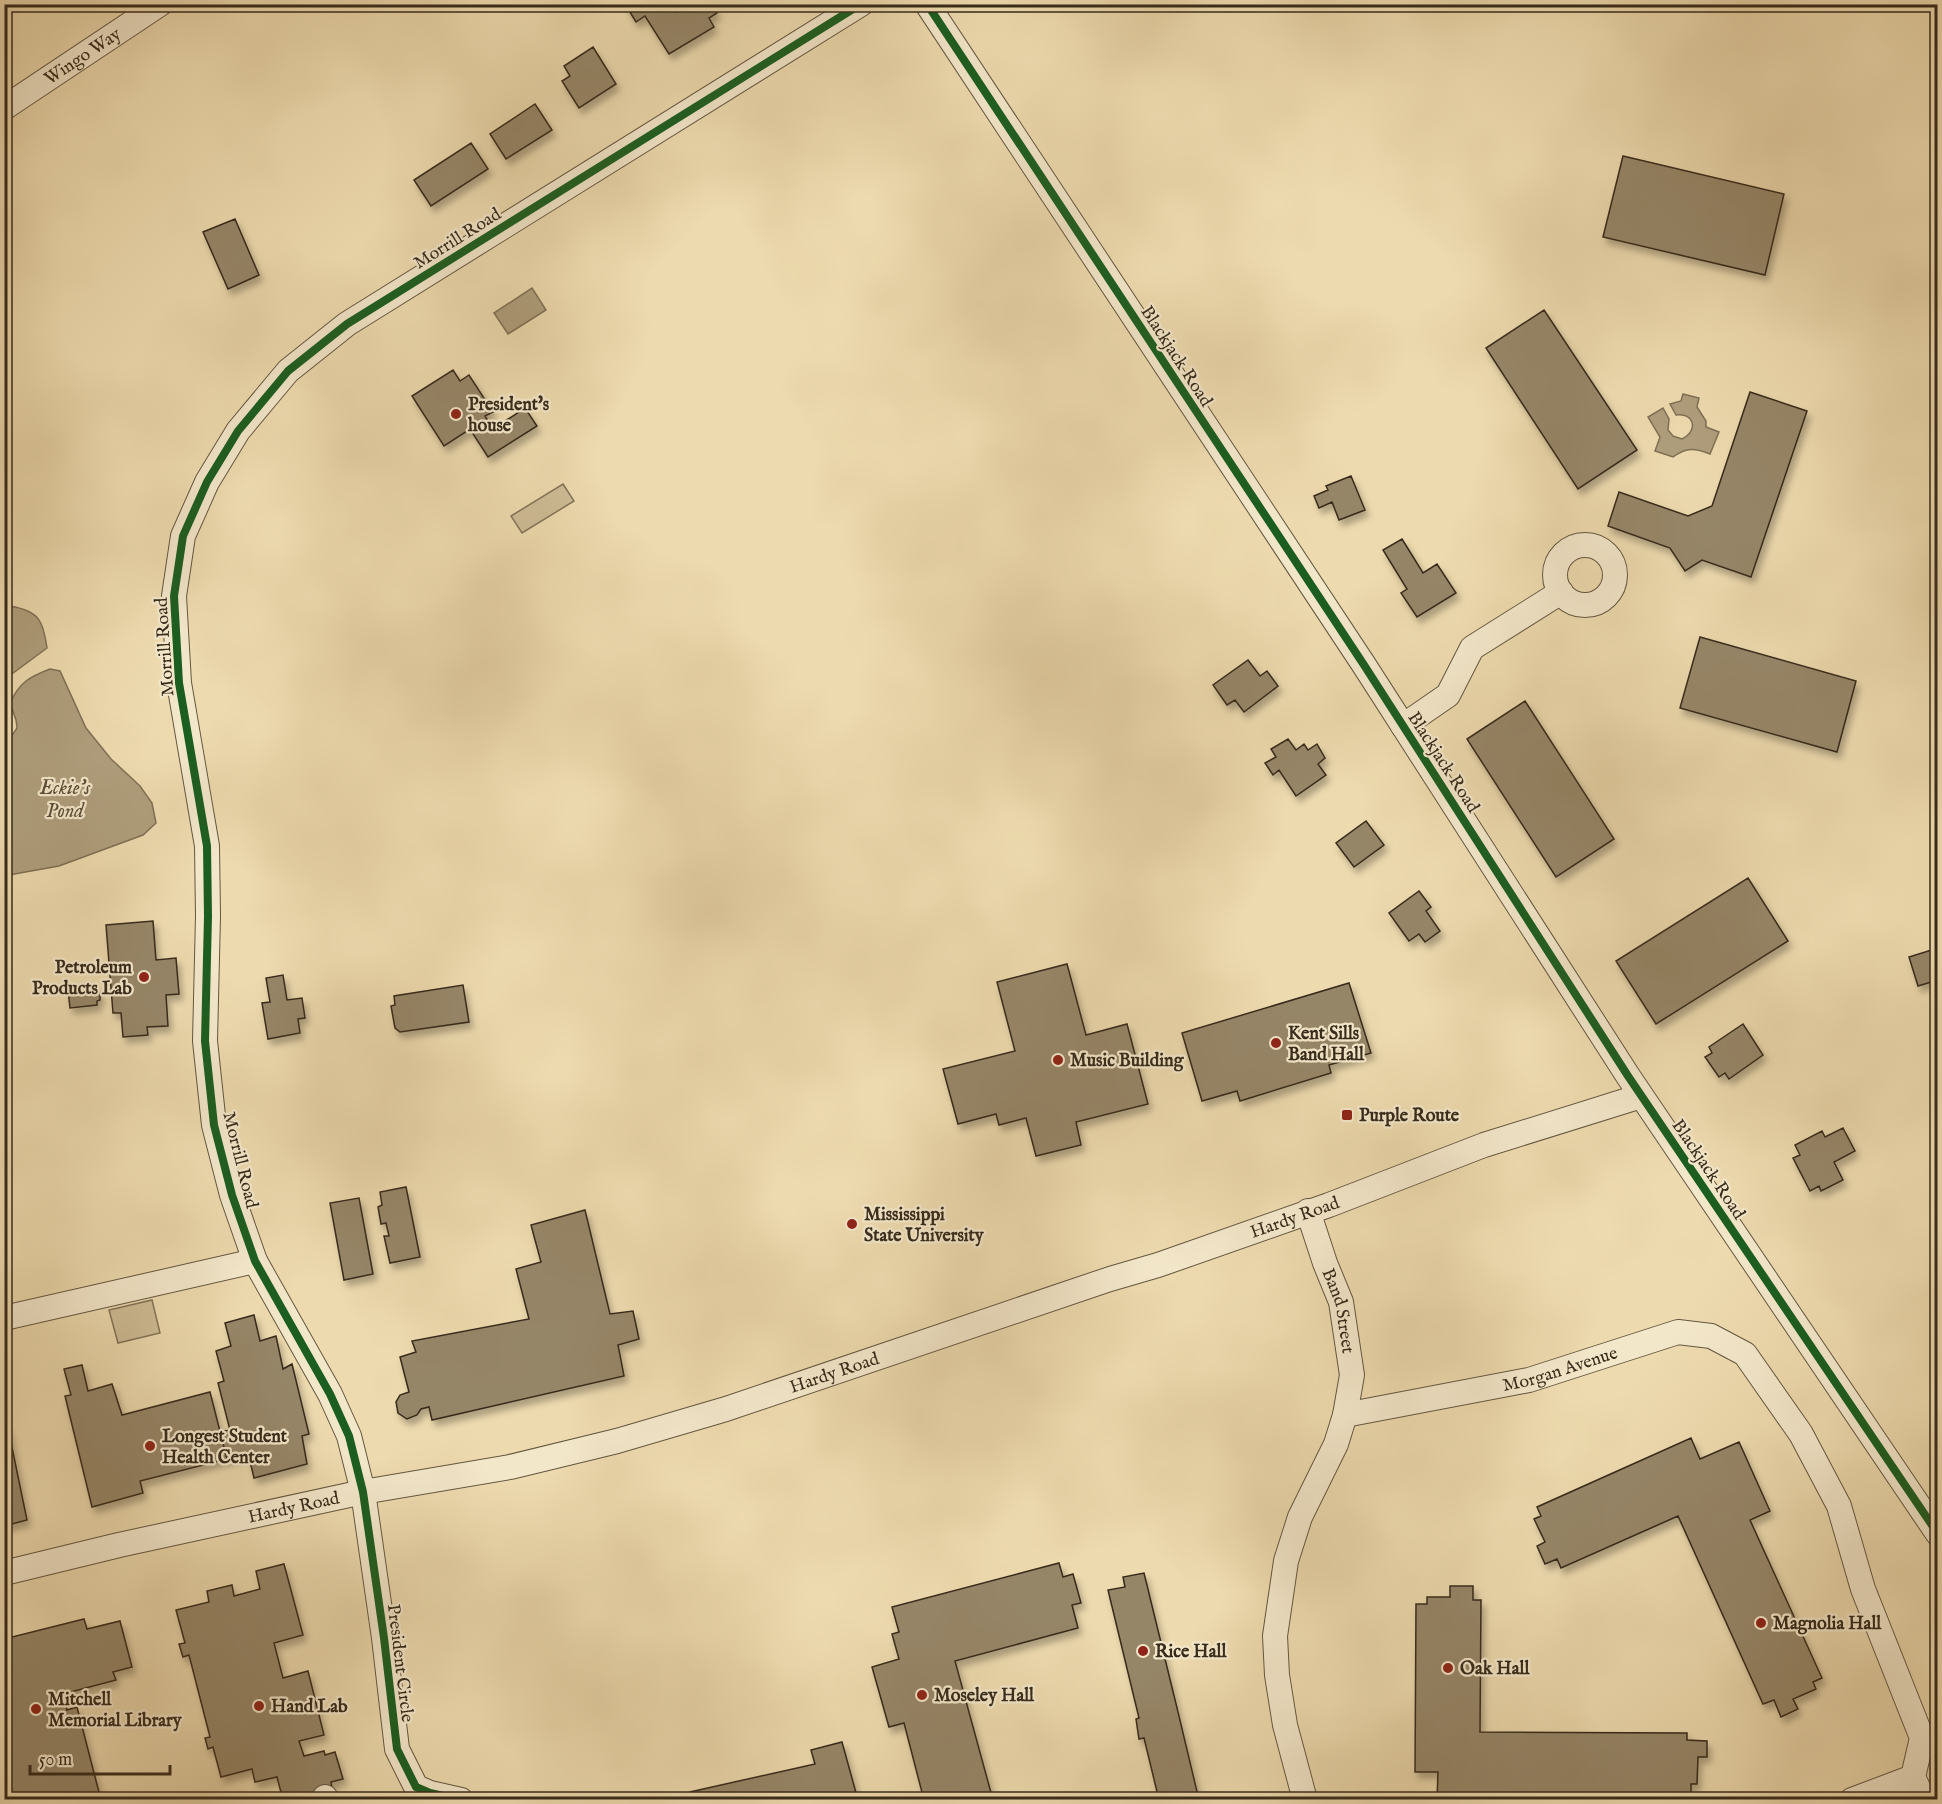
<svg xmlns="http://www.w3.org/2000/svg" width="1942" height="1804" font-family="'IM FELL English',serif">
	<style>
		.green { fill: #cebc95; stroke: #827458; stroke-width: 1.5 }
		.water { fill: #af9e7c; stroke: #7f7055; stroke-width: 1.5 }
		.building { fill: #968667; stroke: #372b1b; stroke-width: 1.5; filter: url(#shadow) }
		.lines { fill: none; stroke-linecap: round; stroke-linejoin: round }
		.minor-casing { stroke: #645740; stroke-width: 26 }
		.minor { stroke: #f3e7ca; stroke-width: 24 }
		.cycleway-casing { stroke: #f3e7ca; stroke-width: 11 }
		.cycleway { stroke: #1b5e20; stroke-width: 8 }
		.poi-dot { fill: #8f2418; stroke: #f3e7ca; stroke-width: 2 }
		.labels { text-anchor: middle; stroke-width: 4.5; stroke-linejoin: round; paint-order: stroke }
		.street-label { font-size: 18px; fill: #372b1b; stroke: #f3e7ca }
		.poi-label { font-size: 18px; font-weight: bold; fill: #372b1b; stroke: #f3e7ca; text-anchor: start }
		.water-label { font-size: 20px; font-style: italic; fill: #5b4e38; stroke: #f3e7ca }
	</style>
	<defs>
		<filter id="shadow"><feDropShadow dx="3.5" dy="6" stdDeviation="3" flood-color="#0004"/></filter>
	</defs>
	<rect width="100%" height="100%" fill="#eddaae"/>
	<filter id="stains"><feTurbulence type="fractalNoise" baseFrequency=".00333" numOctaves="4"/><feColorMatrix values="0 0 0 0 .2 0 0 0 0 .09 0 0 0 0 .02 0 0 0 .5 -.17"/></filter>
	<radialGradient id="worn" r=".72"><stop offset=".6" stop-color="#630" stop-opacity="0"/><stop offset="1" stop-color="#630" stop-opacity=".3"/></radialGradient>
	<!-- green -->
	<path class="green" d="M 563,484 L 574,501 L 522,533 L 511,516 Z
		M 152,1300 L 160,1333 L 118,1343 L 109,1310 Z"/>
	<!-- water -->
	<path class="water" d="M 532,288 L 546,310 L 508,334 L 494,313 Z
		M 1683,394 L 1699,398 L 1697,407 L 1706,421 L 1706,427 L 1719,432 L 1710,454 C 1695,448 1687,447 1673,457 L 1655,451 L 1660,437 L 1648,417 L 1663,408 L 1669,419 L 1668,430 L 1673,436 L 1682,439 C 1699,431 1694,412 1676,415 L 1670,404 L 1681,401 Z
		M 10,606 C 39,611 43,620 47,648 L 5,679 L 5,608 Z
		M 50,669 L 60,671 L 86,728 L 111,759 L 140,786 L 152,803 L 156,823 L 143,835 L 59,866 L 9,875 L 4,873 L 5,737 L 13,734 L 17,728 L 16,720 L 10,703 C 19,683 29,677 50,669 Z"/>
	<!-- building -->
	<path class="building" d="M 625,4 L 672,4 L 676,12 L 688,4 L 712,4 L 717,13 L 709,18 L 714,27 L 669,54 L 645,16 L 636,22 Z
		M 593,47 L 616,84 L 579,108 L 562,81 L 570,76 L 564,66 Z
		M 535,104 L 552,130 L 506,159 L 490,134 Z
		M 471,143 L 488,169 L 431,206 L 414,180 Z
		M 1623,156 L 1784,194 L 1765,275 L 1603,237 Z
		M 235,219 L 259,275 L 228,289 L 203,232 Z
		M 1544,310 L 1637,450 L 1578,489 L 1486,348 Z
		M 453,370 L 460,381 L 469,375 L 493,412 L 485,416 L 493,429 L 525,408 L 537,426 L 488,457 L 470,429 L 444,446 L 412,396 Z
		M 1750,392 L 1807,411 L 1751,577 L 1702,560 L 1685,571 L 1670,548 L 1608,526 L 1619,492 L 1688,516 L 1712,506 Z
		M 1351,476 L 1365,510 L 1339,520 L 1332,502 L 1319,508 L 1314,496 L 1328,490 L 1326,486 Z
		M 1402,539 L 1423,573 L 1437,564 L 1456,593 L 1417,617 L 1401,593 L 1407,589 L 1383,550 Z
		M 1700,637 L 1856,681 L 1837,752 L 1680,708 Z
		M 1248,660 L 1260,676 L 1267,671 L 1278,686 L 1244,712 L 1235,700 L 1227,705 L 1213,685 Z
		M 1525,701 L 1614,839 L 1556,877 L 1467,739 Z
		M 1288,739 L 1296,750 L 1304,744 L 1308,750 L 1317,744 L 1325,758 L 1318,764 L 1326,775 L 1296,796 L 1279,770 L 1273,775 L 1265,763 L 1276,757 L 1271,749 Z
		M 1366,821 L 1384,845 L 1354,867 L 1336,843 Z
		M 1748,878 L 1788,941 L 1656,1024 L 1616,961 Z
		M 1419,891 L 1431,907 L 1426,911 L 1440,931 L 1425,942 L 1419,934 L 1409,941 L 1389,913 Z
		M 153,921 L 156,960 L 176,958 L 179,994 L 166,995 L 168,1026 L 147,1027 L 148,1035 L 123,1037 L 121,1013 L 113,1013 L 106,925 Z
		M 1938,948 L 1938,980 L 1918,986 L 1909,957 Z
		M 1067,964 L 1086,1035 L 1127,1024 L 1148,1104 L 1076,1122 L 1081,1145 L 1036,1156 L 1026,1118 L 999,1125 L 996,1114 L 958,1124 L 943,1069 L 1015,1051 L 997,982 Z
		M 283,975 L 287,1000 L 302,998 L 305,1018 L 298,1019 L 300,1033 L 268,1039 L 262,1003 L 270,1002 L 266,978 Z
		M 1349,983 L 1371,1053 L 1329,1065 L 1331,1073 L 1240,1101 L 1237,1091 L 1202,1101 L 1182,1033 Z
		M 463,985 L 469,1022 L 400,1032 L 395,1028 L 391,1006 L 395,1005 L 394,996 Z
		M 96,987 L 96,993 L 100,992 L 100,1000 L 97,1001 L 97,1005 L 70,1008 L 68,990 Z
		M 1743,1024 L 1763,1055 L 1729,1079 L 1725,1073 L 1719,1077 L 1705,1057 L 1712,1053 L 1709,1047 Z
		M 1843,1128 L 1855,1151 L 1834,1162 L 1843,1180 L 1821,1191 L 1819,1186 L 1810,1191 L 1793,1158 L 1800,1155 L 1795,1145 L 1822,1131 L 1825,1137 Z
		M 406,1187 L 420,1257 L 390,1263 L 384,1236 L 389,1236 L 386,1223 L 381,1224 L 378,1207 L 382,1205 L 380,1192 Z
		M 359,1198 L 373,1274 L 344,1280 L 330,1203 Z
		M 585,1210 L 610,1314 L 633,1311 L 639,1339 L 618,1345 L 624,1376 L 432,1420 L 429,1407 L 421,1409 L 417,1415 L 407,1419 L 398,1413 L 396,1402 L 400,1395 L 409,1392 L 400,1357 L 416,1352 L 412,1341 L 529,1319 L 516,1269 L 541,1262 L 531,1225 Z
		M 254,1315 L 260,1341 L 276,1336 L 283,1369 L 292,1364 L 309,1434 L 302,1436 L 307,1464 L 254,1478 L 248,1453 L 227,1459 L 220,1432 L 230,1430 L 218,1383 L 224,1381 L 216,1351 L 231,1346 L 225,1323 Z
		M 82,1365 L 88,1391 L 112,1384 L 122,1415 L 210,1392 L 227,1459 L 140,1481 L 143,1493 L 92,1507 L 65,1396 L 71,1395 L 64,1369 Z
		M 4,1428 L 8,1428 L 27,1520 L 4,1526 Z
		M 1691,1438 L 1700,1459 L 1739,1442 L 1770,1511 L 1750,1520 L 1822,1678 L 1813,1682 L 1816,1689 L 1793,1699 L 1798,1709 L 1781,1717 L 1774,1700 L 1763,1704 L 1678,1516 L 1561,1568 L 1557,1559 L 1545,1564 L 1537,1546 L 1545,1542 L 1534,1519 L 1541,1516 L 1537,1507 Z
		M 1059,1563 L 1063,1577 L 1073,1574 L 1081,1603 L 1072,1605 L 1078,1628 L 955,1661 L 993,1800 L 924,1800 L 904,1723 L 889,1727 L 872,1667 L 899,1659 L 892,1634 L 899,1632 L 892,1607 Z
		M 284,1564 L 303,1635 L 274,1643 L 283,1678 L 308,1671 L 324,1735 L 299,1741 L 304,1756 L 324,1751 L 325,1755 L 335,1752 L 343,1779 L 331,1782 L 332,1788 L 288,1800 L 283,1800 L 277,1777 L 255,1782 L 252,1769 L 221,1777 L 213,1747 L 208,1749 L 205,1738 L 210,1737 L 189,1655 L 183,1657 L 179,1644 L 185,1643 L 176,1610 L 209,1602 L 207,1591 L 232,1585 L 234,1596 L 260,1589 L 256,1571 Z
		M 1144,1573 L 1178,1712 L 1199,1800 L 1159,1800 L 1144,1738 L 1139,1739 L 1136,1719 L 1139,1718 L 1108,1590 L 1125,1587 L 1123,1577 Z
		M 1450,1586 L 1473,1586 L 1473,1600 L 1481,1600 L 1480,1732 L 1687,1733 L 1687,1740 L 1707,1741 L 1707,1757 L 1698,1757 L 1697,1784 L 1691,1784 L 1691,1794 L 1515,1793 L 1515,1800 L 1437,1800 L 1438,1772 L 1415,1772 L 1416,1604 L 1427,1604 L 1427,1597 L 1450,1597 Z
		M 84,1619 L 87,1629 L 120,1621 L 132,1667 L 113,1672 L 116,1680 L 63,1694 L 67,1710 L 77,1707 L 101,1800 L 4,1800 L 4,1639 Z
		M 842,1742 L 858,1800 L 683,1800 L 690,1792 L 815,1764 L 811,1750 Z"/>
	<g class="lines">
		<defs>
			<g id="minor">
				<path d="M 927,4 L 1364,665 L 1628,1076 L 1938,1534"/>
				<path id="s1" d="M 4,108 L 160,4"/>
				<circle cx="1585" cy="575" r="30"/>
				<path d="M 1403,726 L 1448,695 L 1472,648 L 1561,592"/>
				<path id="s2" d="M 1308,1211 L 1325,1263 L 1341,1302 L 1352,1375 L 1345,1415"/>
				<path d="M 4,1318 L 255,1261"/>
				<path id="s3" d="M 4,1573 L 119,1545 L 363,1492 L 510,1467 L 617,1441 L 726,1409 L 1110,1279 L 1158,1265 L 1329,1205 L 1484,1145 L 1641,1096"/>
				<path d="M 1913,1777 L 1924,1800"/>
				<path d="M 325,1797 L 325,1800"/>
				<path d="M 461,1800 L 430,1793 L 416,1787 L 397,1749 L 384,1638 L 363,1492 L 349,1436 L 330,1394 L 255,1261 L 232,1195 L 214,1125 L 205,1041 L 208,916 L 207,846 L 179,683 L 174,596 L 183,536 L 207,482 L 238,431 L 288,371 L 347,324 L 861,4"/>
				<path id="s4" d="M 1305,1800 L 1285,1725 L 1277,1675 L 1275,1636 L 1286,1561 L 1300,1517 L 1336,1444 L 1345,1415 L 1529,1380 L 1678,1332 L 1711,1336 L 1745,1354 L 1801,1434 L 1839,1506 L 1863,1589 L 1922,1738 L 1913,1777 L 1852,1800"/>
			</g>
		</defs>
		<!-- minor casing -->
		<use href="#minor" class="minor-casing"/>
		<!-- minor -->
		<use href="#minor" class="minor"/>
		<defs>
			<path id="cycleway" d="M 927,4 L 1364,665 L 1628,1076 L 1938,1534
				M 461,1800 L 430,1793 L 416,1787 L 397,1749 L 384,1638 L 363,1492 L 349,1436 L 330,1394 L 255,1261 L 232,1195 L 214,1125 L 205,1041 L 208,916 L 207,846 L 179,683 L 174,596 L 183,536 L 207,482 L 238,431 L 288,371 L 347,324 L 861,4"/>
		</defs>
		<!-- cycleway casing -->
		<use href="#cycleway" class="cycleway-casing"/>
		<!-- cycleway -->
		<use href="#cycleway" class="cycleway"/>
	</g>
	<!-- markers -->
	<g class="poi-dot">
		<circle cx="456" cy="414" r="6"/>
		<circle cx="144" cy="977" r="6"/>
		<circle cx="1276" cy="1043" r="6"/>
		<circle cx="1058" cy="1060" r="6"/>
		<rect x="1341" y="1109" width="12" height="12" rx="3"/>
		<circle cx="852" cy="1224" r="6"/>
		<circle cx="150" cy="1446" r="6"/>
		<circle cx="1761" cy="1623" r="6"/>
		<circle cx="1143" cy="1651" r="6"/>
		<circle cx="1448" cy="1668" r="6"/>
		<circle cx="922" cy="1695" r="6"/>
		<circle cx="259" cy="1706" r="6"/>
		<circle cx="36" cy="1709" r="6"/>
	</g>
	<g class="labels">
		<!-- street labels -->
		<g class="street-label">
			<text dy="6" stroke="none"><textPath href="#s1" startOffset="94">Wingo Way</textPath></text>
			<text transform="translate(457 238) rotate(-32)" y="6">Morrill Road</text>
			<text transform="translate(1177 356) rotate(57)" y="6">Blackjack Road</text>
			<text transform="translate(164 647) rotate(-94)" y="6">Morrill Road</text>
			<text transform="translate(1444 762) rotate(57)" y="6">Blackjack Road</text>
			<text transform="translate(241 1160) rotate(76)" y="6">Morrill Road</text>
			<text transform="translate(1709 1169) rotate(56)" y="6">Blackjack Road</text>
			<text dy="6" stroke="none"><textPath href="#s3" startOffset="1341">Hardy Road</textPath></text>
			<text dy="6" stroke="none"><textPath href="#s2" startOffset="105">Band Street</textPath></text>
			<text dy="6" stroke="none"><textPath href="#s4" startOffset="621">Morgan Avenue</textPath></text>
			<text dy="6" stroke="none"><textPath href="#s3" startOffset="855">Hardy Road</textPath></text>
			<text dy="6" stroke="none"><textPath href="#s3" startOffset="297">Hardy Road</textPath></text>
			<text transform="translate(401 1663) rotate(83)" y="6">President Circle</text>
		</g>
		<!-- poi labels -->
		<g class="poi-label">
			<text x="468" y="410">President's<tspan x="468" dy="21">house</tspan></text>
			<text x="132" y="973" text-anchor="end">Petroleum<tspan x="132" dy="21">Products Lab</tspan></text>
			<text x="1288" y="1039">Kent Sills<tspan x="1288" dy="21">Band Hall</tspan></text>
			<text x="1070" y="1066">Music Building</text>
			<text x="1359" y="1121">Purple Route</text>
			<text x="864" y="1220">Mississippi<tspan x="864" dy="21">State University</tspan></text>
			<text x="162" y="1442">Longest Student<tspan x="162" dy="21">Health Center</tspan></text>
			<text x="1773" y="1629">Magnolia Hall</text>
			<text x="1155" y="1657">Rice Hall</text>
			<text x="1460" y="1674">Oak Hall</text>
			<text x="934" y="1701">Moseley Hall</text>
			<text x="48" y="1705">Mitchell<tspan x="48" dy="21">Memorial Library</tspan></text>
			<text x="271" y="1712">Hand Lab</text>
		</g>
		<!-- water labels -->
		<g class="water-label">
			<text x="65" y="794">Eckie's<tspan x="65" dy="23">Pond</tspan></text>
		</g>
	</g>
	<!-- margin -->
	<rect width="1942" height="1804" fill="none" stroke="#eddaae" stroke-width="24"/>
	<rect x="6" y="6" width="1930" height="1792" fill="none" stroke="#372b1b" stroke-width="3"/>
	<rect x="12" y="12" width="1918" height="1780" fill="none" stroke="#372b1b" stroke-width="1.5"/>
	<!-- scale -->
	<path d="M30 1765v9h140v-9" fill="none" stroke="#372b1b" stroke-width="3"/>
	<text x="39" y="1765" font-size="18" fill="#372b1b" stroke="#f3e7ca" stroke-width="4.5" paint-order="stroke">50 m</text>
	<rect width="100%" height="100%" filter="url(#stains)"/>
	<rect width="100%" height="100%" fill="url(#worn)"/>
</svg>
